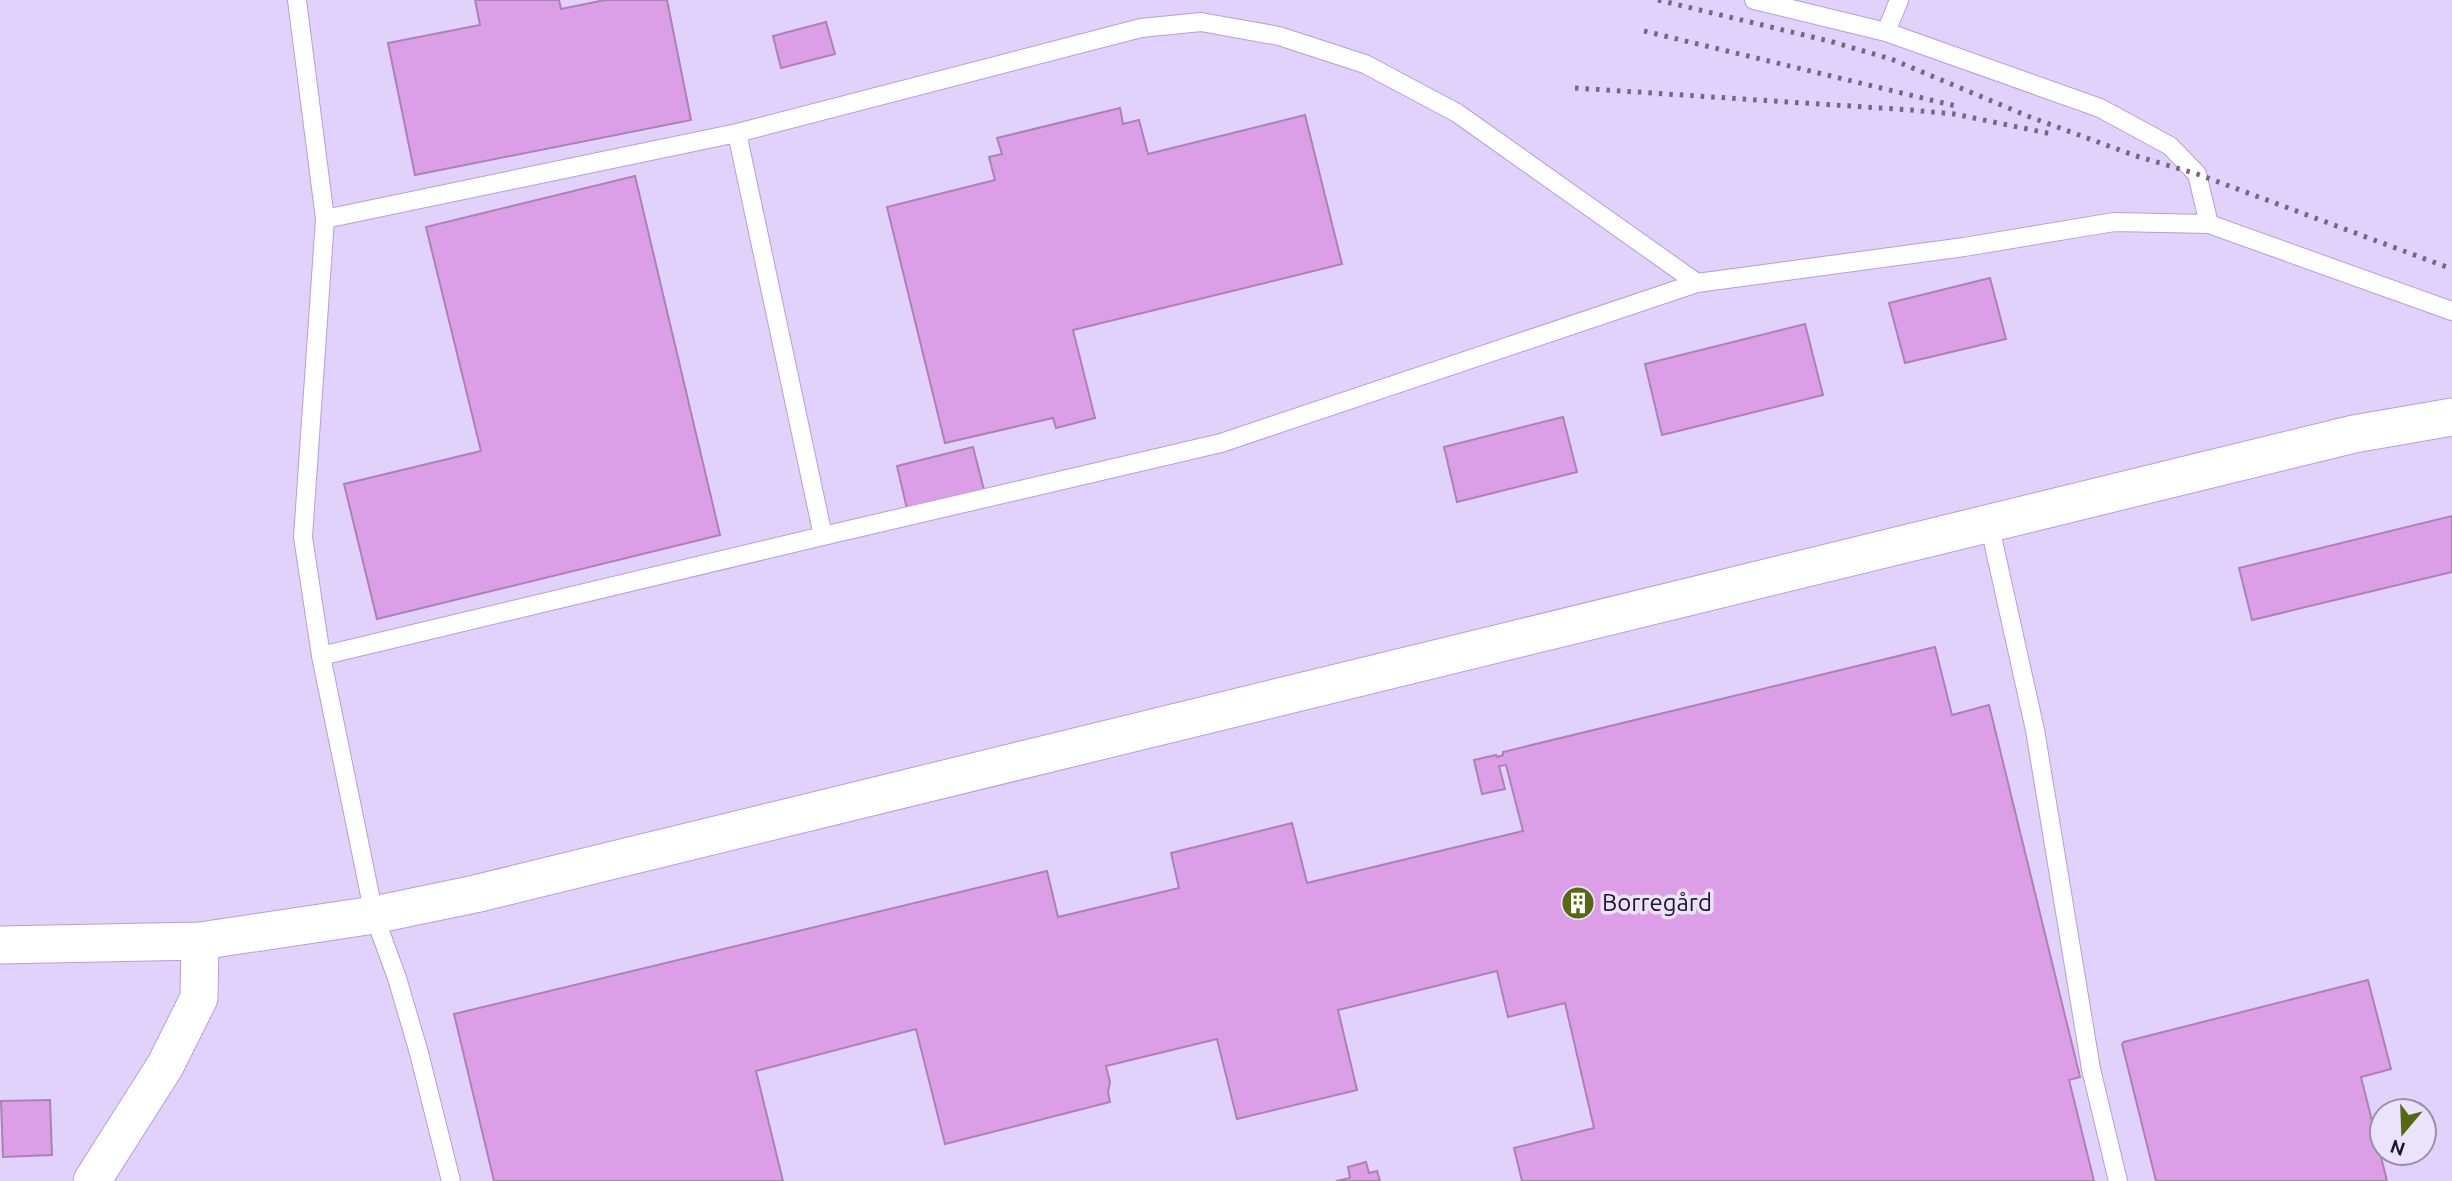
<svg xmlns="http://www.w3.org/2000/svg" width="2452" height="1181" font-family="Ubuntu,sans-serif">
	<style>
		.building { fill: #dc9fe7; stroke: #ad80b6; stroke-width: 2 }
		.lines { fill: none; stroke-linecap: round; stroke-linejoin: round }
		.lane-casing { stroke: #b59ede; stroke-width: 20 }
		.street-casing { stroke: #b59ede; stroke-width: 39 }
		.lane { stroke: #fff; stroke-width: 18 }
		.street { stroke: #fff; stroke-width: 37 }
		.rail { stroke: #736786; stroke-width: 5; stroke-dasharray: 3.5 7; stroke-linecap: butt }
		.labels { text-anchor: middle; stroke-width: 7; stroke-linejoin: round; paint-order: stroke }
		.poi-label { font-size: 24px; fill: #1e152c; stroke: #ebe2fc; text-anchor: start }
	</style>
	<rect width="100%" height="100%" fill="#e0d2fa"/>
	<!-- building -->
	<path class="building" d="M 475,0 L 559,0 L 561,9 L 605,0 L 667,0 L 691,120 L 415,175 L 388,43 L 480,25 Z
		M 826,22 L 835,54 L 781,68 L 773,36 Z
		M 1120,108 L 1123,124 L 1139,120 L 1148,154 L 1305,115 L 1342,264 L 1073,330 L 1095,418 L 1056,428 L 1053,418 L 945,443 L 887,207 L 995,180 L 989,157 L 1002,154 L 997,138 Z
		M 635,176 L 720,535 L 377,619 L 344,484 L 481,451 L 426,227 Z
		M 1990,278 L 2006,339 L 1905,363 L 1889,303 Z
		M 1805,324 L 1823,395 L 1662,435 L 1645,364 Z
		M 1563,417 L 1577,472 L 1457,502 L 1444,447 Z
		M 973,447 L 984,490 L 907,509 L 897,466 Z
		M 2452,516 L 2452,572 L 2252,620 L 2239,568 Z
		M 1935,647 L 1952,715 L 1989,705 L 2080,1077 L 2069,1080 L 2094,1181 L 1522,1181 L 1514,1148 L 1594,1128 L 1565,1003 L 1508,1017 L 1497,971 L 1338,1010 L 1357,1090 L 1237,1119 L 1217,1039 L 1106,1066 L 1110,1082 L 1108,1092 L 1110,1102 L 945,1144 L 916,1029 L 756,1071 L 783,1181 L 494,1181 L 454,1014 L 1047,871 L 1058,917 L 1179,888 L 1171,853 L 1292,823 L 1307,883 L 1523,831 L 1506,765 L 1499,766 L 1505,789 L 1482,794 L 1474,760 L 1496,755 L 1497,757 L 1503,755 L 1503,752 Z
		M 2368,980 L 2391,1069 L 2361,1077 L 2387,1181 L 2156,1181 L 2122,1044 L 2124,1042 Z
		M 50,1100 L 52,1155 L 3,1157 L 1,1101 Z
		M 1366,1162 L 1369,1173 L 1377,1171 L 1380,1181 L 1336,1181 L 1350,1178 L 1348,1167 Z"/>
	<g class="lines">
		<defs>
			<path id="lane" d="M 297,0 L 325,219 L 303,537 L 321,656 L 374,915 L 397,978 L 419,1053 L 451,1181
				M 1754,0 L 1886,32 L 2100,108 L 2170,146 L 2197,174 L 2209,224
				M 1886,32 L 1899,0
				M 737,133 L 823,536
				M 325,219 L 737,133 L 1141,28 L 1201,22 L 1279,36 L 1365,64 L 1457,113 L 1697,283
				M 1989,523 L 2035,730 L 2091,1069 L 2118,1181
				M 321,656 L 823,536 L 1221,443 L 1697,283 L 1964,247 L 2114,222 L 2209,224 L 2452,311"/>
			<path id="street" d="M 0,945 L 200,941 L 374,915 L 475,894 L 2354,434 L 2452,417
				M 92,1181 L 165,1066 L 199,998 L 200,941"/>
		</defs>
		<!-- lane casing -->
		<use href="#lane" class="lane-casing"/>
		<!-- street casing -->
		<use href="#street" class="street-casing"/>
		<!-- lane -->
		<use href="#lane" class="lane"/>
		<!-- street -->
		<use href="#street" class="street"/>
		<!-- rail -->
		<path class="rail" d="M 1658,0 L 1829,41 L 1891,59 L 2030,117 L 2136,156 L 2197,174 L 2452,269
			M 1644,31 L 1960,107
			M 1575,88 L 1911,110 L 1954,114 L 2052,134"/>
	</g>
	<!-- icons -->
	<defs>
		<symbol id="building-disc" viewBox="-11 -11 22 22"><circle r="9.5" fill="#566812" stroke="#ebe2fc"/><path d="M-4-6H4V6H1V3H-1V6H-4ZM-2.5-4.3h1.7v1.8h-1.7ZM.8-4.3h1.7v1.8H.8ZM-2.5-1h1.7V.8h-1.7ZM.8-1h1.7V.8H.8Z" fill="#fff"/></symbol>
	</defs>
	<g fill-rule="evenodd">
		<use href="#building-disc" x="1559" y="884" width="38" height="38"/>
	</g>
	<g class="labels">
		<!-- poi labels -->
		<g class="poi-label">
			<text x="1602" y="911">Borregård</text>
		</g>
	</g>
	<!-- north arrow -->
	<g transform="translate(2403 1132) rotate(199)"><circle r="33" fill="#ebe2fc" stroke="#9990a9" stroke-width="2"/>
	<path d="M0-5L12 26L0 18L-12 26Z" fill="#566812"/>
	<text y="-10" font-size="19" font-weight="bold" text-anchor="middle" fill="#1e152c">N</text>
	</g>
</svg>
